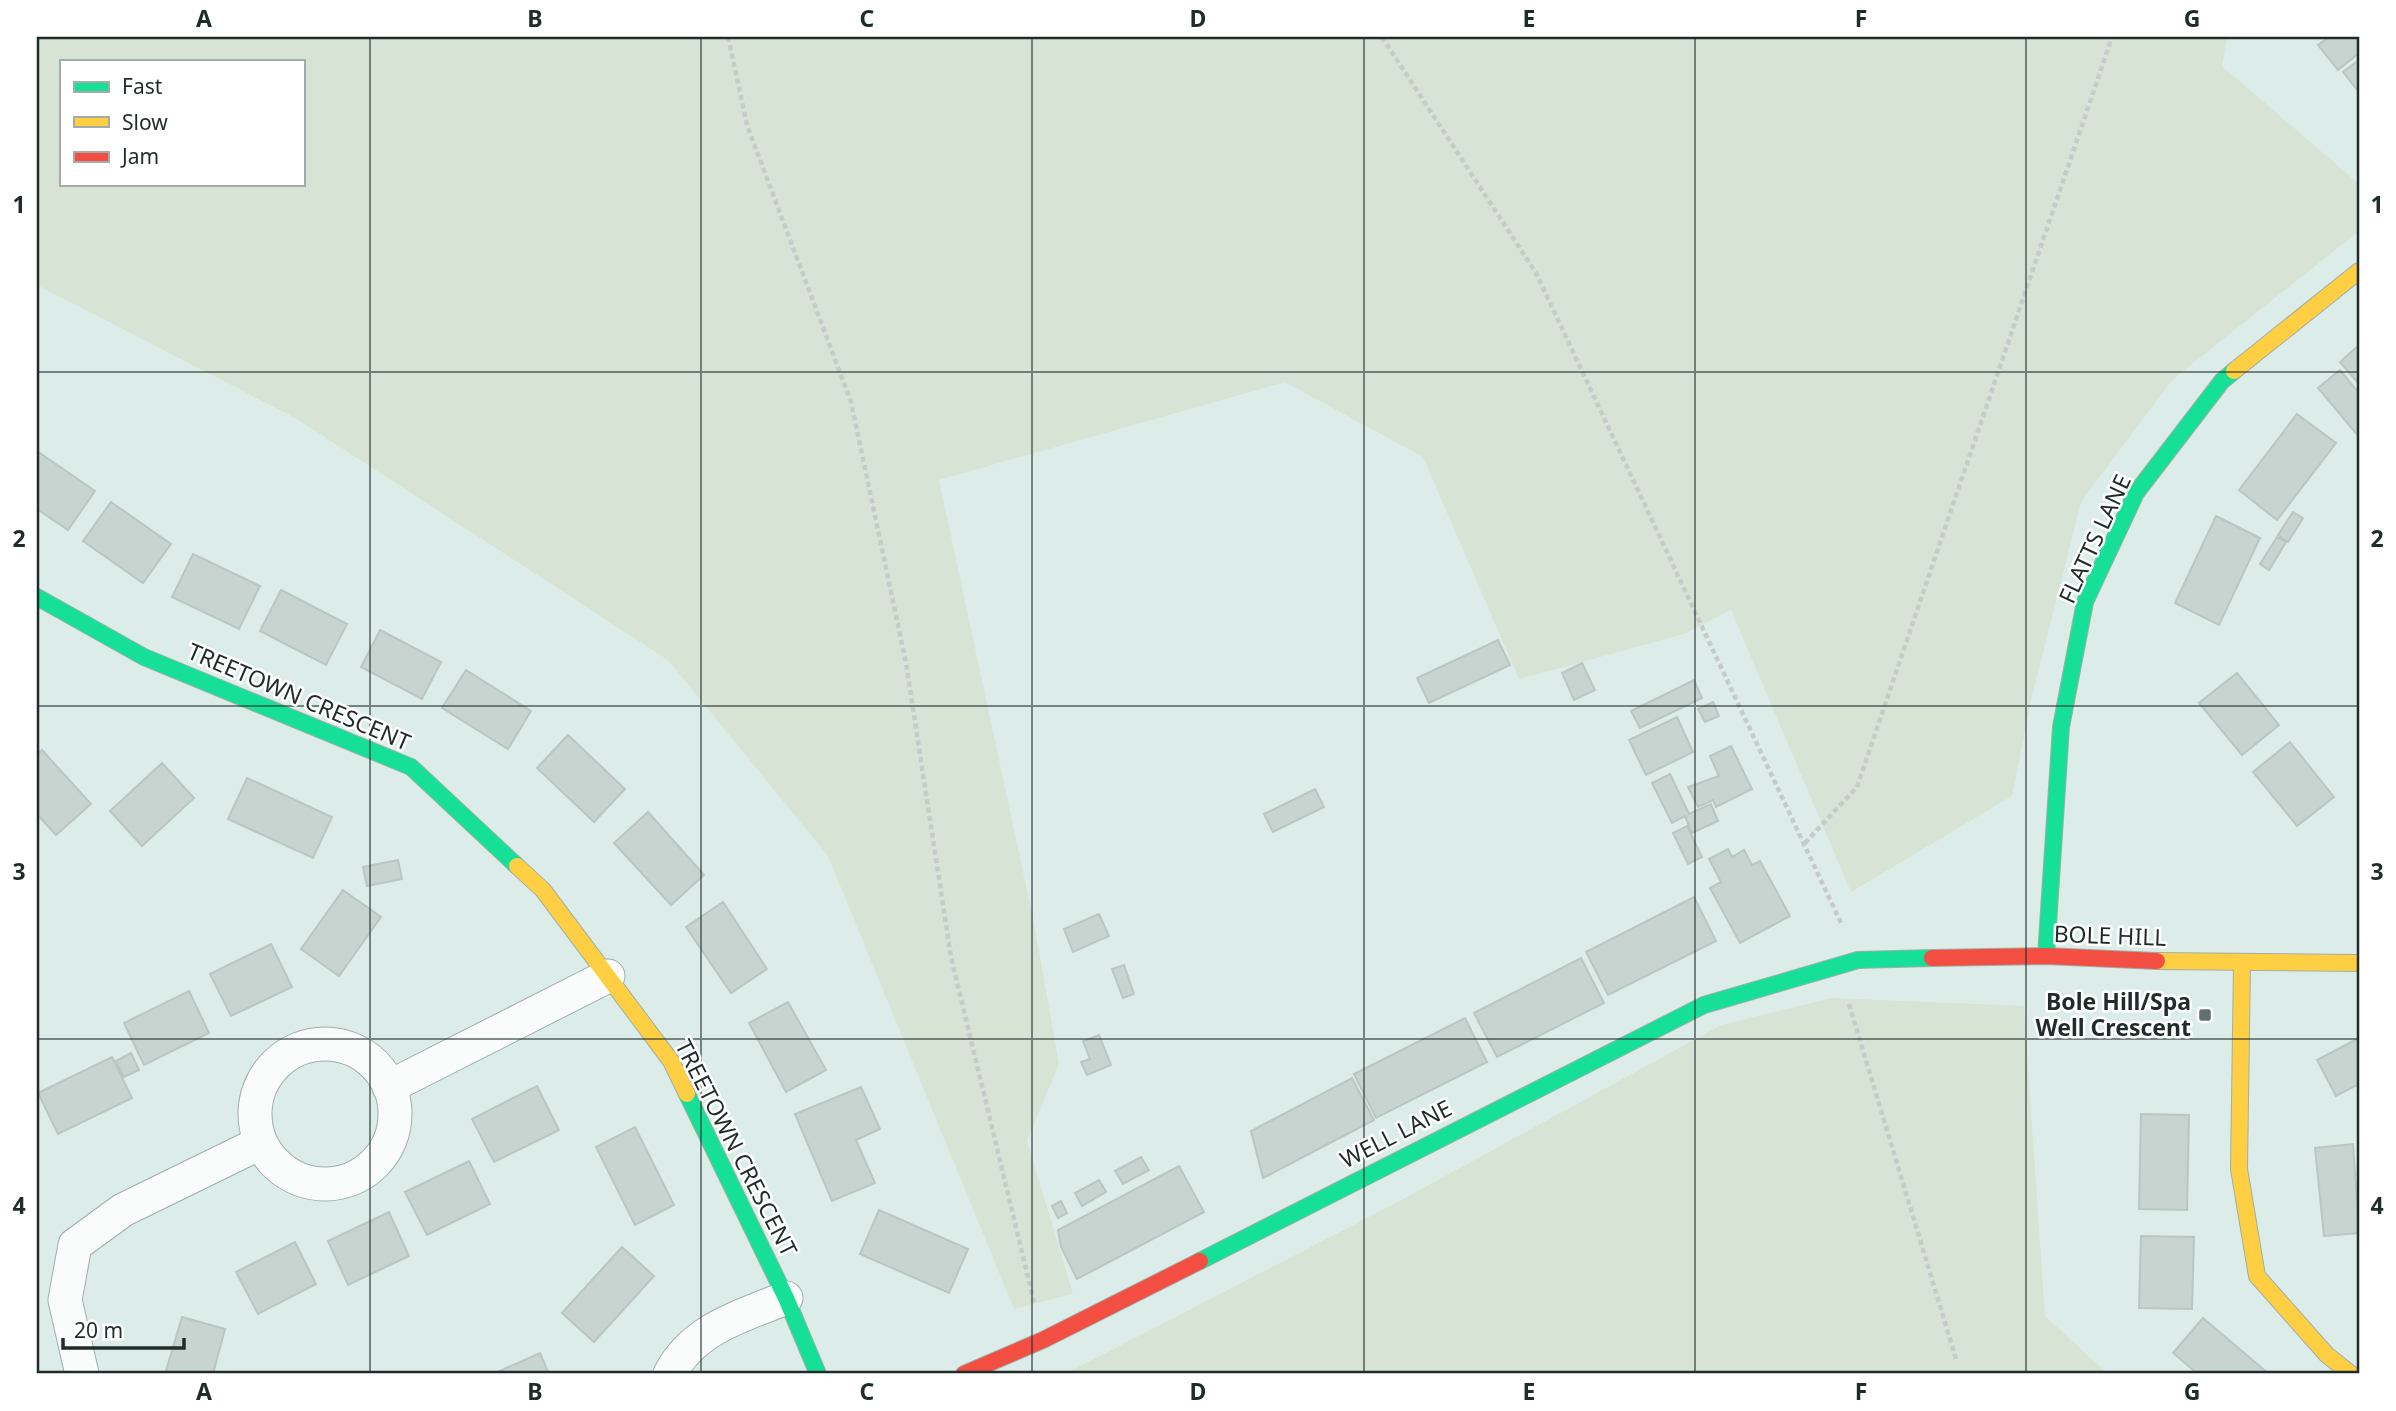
<svg xmlns="http://www.w3.org/2000/svg" width="2396" height="1411" font-family="'Noto Sans',sans-serif">
	<style>
		.green { fill: #d7e3d4; fill-rule: evenodd }
		.building { fill: #c8d4cf; stroke: #bac6c0; stroke-width: 2 }
		.lines { fill: none; stroke-linecap: round; stroke-linejoin: round }
		.street-casing { stroke: #a0aeaa; stroke-width: 35 }
		.fast-casing { stroke: #a0aeaa; stroke-width: 18 }
		.slow-casing { stroke: #a0aeaa; stroke-width: 18 }
		.jam-casing { stroke: #a0aeaa; stroke-width: 18 }
		.path { stroke: #c6cbc9; stroke-width: 4.5; stroke-dasharray: 5 3.5; stroke-linecap: butt }
		.street { stroke: #fafcfc; stroke-width: 33 }
		.fast { stroke: #16e098; stroke-width: 16 }
		.slow { stroke: #ffcf43; stroke-width: 16 }
		.jam { stroke: #f24e42; stroke-width: 16 }
		.grid { fill: none; stroke: #1f2c29; stroke-width: 2; stroke-opacity: 0.55 }
		.poi-dot { fill: #61706c; stroke: #fff; stroke-width: 2.5 }
		.labels { text-anchor: middle; stroke-width: 5; stroke-linejoin: round; paint-order: stroke }
		.street-label { font-size: 23px; fill: #1f2c29; stroke: #fff }
		.poi-label { font-size: 23px; font-weight: bold; fill: #1f2c29; stroke: #fff; text-anchor: end }
		.neatline { fill: none; stroke: #1f2c29; stroke-width: 2.5 }
		.grid-label { font-size: 23px; text-anchor: middle; font-weight: bold; fill: #1f2c29 }
	</style>
	<rect width="100%" height="100%" fill="#dcede9"/>
	<!-- green -->
	<path class="green" d="M 37,37 L 2227,37 L 2222,66 L 2359,184 L 2359,231 L 2172,380 L 2081,502 L 2033,692 L 2012,796 L 1851,892 L 1731,610 L 1684,634 L 1519,679 L 1423,457 L 1285,382 L 939,480 L 1034,923 L 1059,1064 L 1027,1141 L 1073,1294 L 1014,1309 L 828,856 L 668,660 L 297,419 L 37,285 ZM 61,61 L 303,61 L 303,184 L 61,184 Z
		M 1831,998 L 2024,1006 L 2045,1316 L 2108,1374 L 1065,1374 L 1396,1203 L 1721,1025 Z"/>
	<!-- building -->
	<path class="building" d="M 2329,37 L 2359,37 L 2359,53 L 2338,70 L 2318,45 Z
		M 2359,60 L 2359,90 L 2358,91 L 2343,72 Z
		M 2359,345 L 2359,384 L 2340,362 Z
		M 2340,370 L 2359,393 L 2359,437 L 2318,388 Z
		M 2297,414 L 2336,443 L 2277,520 L 2239,490 Z
		M 37,451 L 95,491 L 68,530 L 37,509 Z
		M 111,502 L 171,544 L 143,583 L 83,541 Z
		M 2293,512 L 2303,518 L 2288,542 L 2278,535 Z
		M 2216,516 L 2260,538 L 2219,625 L 2175,603 Z
		M 2277,537 L 2286,542 L 2269,570 L 2260,564 Z
		M 193,554 L 260,586 L 239,629 L 172,597 Z
		M 281,590 L 347,624 L 326,665 L 260,631 Z
		M 380,630 L 441,662 L 422,699 L 361,667 Z
		M 1498,640 L 1510,665 L 1429,703 L 1417,678 Z
		M 1582,663 L 1595,690 L 1574,700 L 1562,673 Z
		M 466,670 L 531,711 L 508,749 L 442,708 Z
		M 2237,673 L 2279,725 L 2242,755 L 2199,703 Z
		M 1694,680 L 1702,698 L 1640,728 L 1631,711 Z
		M 1713,702 L 1719,716 L 1705,722 L 1698,709 Z
		M 1677,717 L 1693,752 L 1646,775 L 1629,740 Z
		M 568,735 L 625,789 L 594,822 L 537,768 Z
		M 2290,742 L 2334,797 L 2297,826 L 2253,772 Z
		M 1731,746 L 1752,789 L 1716,807 L 1713,800 L 1698,807 L 1688,787 L 1719,776 L 1710,756 Z
		M 42,750 L 91,804 L 56,835 L 37,814 L 37,755 Z
		M 162,763 L 194,798 L 142,846 L 110,811 Z
		M 1670,774 L 1689,814 L 1711,804 L 1718,821 L 1692,833 L 1685,816 L 1672,823 L 1652,783 Z
		M 247,778 L 332,817 L 313,858 L 228,819 Z
		M 1315,789 L 1324,807 L 1273,832 L 1264,814 Z
		M 648,812 L 704,875 L 671,905 L 614,843 Z
		M 1687,826 L 1702,857 L 1688,864 L 1673,833 Z
		M 1728,849 L 1732,857 L 1744,850 L 1752,865 L 1760,861 L 1790,916 L 1740,943 L 1710,888 L 1721,882 L 1709,859 Z
		M 398,860 L 402,879 L 367,886 L 363,867 Z
		M 343,890 L 381,917 L 339,976 L 301,949 Z
		M 1694,897 L 1716,941 L 1608,995 L 1586,952 Z
		M 723,902 L 767,969 L 731,993 L 686,927 Z
		M 1099,914 L 1109,936 L 1073,952 L 1064,929 Z
		M 271,944 L 292,987 L 231,1016 L 210,974 Z
		M 1581,958 L 1604,1003 L 1497,1057 L 1474,1013 Z
		M 1124,965 L 1134,994 L 1123,998 L 1112,969 Z
		M 189,991 L 209,1033 L 144,1065 L 124,1023 Z
		M 788,1002 L 826,1070 L 786,1092 L 749,1023 Z
		M 1465,1018 L 1487,1062 L 1376,1118 L 1354,1074 Z
		M 1099,1035 L 1111,1065 L 1087,1075 L 1081,1062 L 1090,1059 L 1083,1041 Z
		M 2359,1038 L 2359,1084 L 2336,1096 L 2317,1060 Z
		M 131,1053 L 139,1070 L 124,1077 L 116,1061 Z
		M 112,1057 L 132,1098 L 58,1134 L 38,1093 Z
		M 1352,1078 L 1374,1120 L 1263,1178 L 1251,1131 Z
		M 537,1086 L 559,1130 L 494,1162 L 472,1119 Z
		M 861,1087 L 880,1129 L 856,1140 L 875,1183 L 832,1201 L 795,1114 Z
		M 2141,1114 L 2189,1115 L 2187,1210 L 2139,1209 Z
		M 635,1127 L 674,1205 L 635,1225 L 596,1147 Z
		M 2353,1144 L 2359,1233 L 2324,1236 L 2315,1148 Z
		M 1141,1157 L 1149,1170 L 1123,1184 L 1115,1171 Z
		M 469,1161 L 490,1204 L 427,1235 L 405,1192 Z
		M 1179,1166 L 1204,1212 L 1077,1279 L 1061,1247 L 1058,1230 Z
		M 1099,1180 L 1106,1192 L 1082,1206 L 1075,1193 Z
		M 1061,1201 L 1067,1213 L 1058,1218 L 1052,1206 Z
		M 879,1210 L 968,1249 L 949,1293 L 860,1254 Z
		M 389,1212 L 409,1256 L 348,1285 L 328,1241 Z
		M 2141,1236 L 2194,1237 L 2192,1309 L 2139,1308 Z
		M 295,1242 L 316,1284 L 258,1314 L 236,1272 Z
		M 622,1247 L 654,1276 L 594,1342 L 562,1313 Z
		M 182,1317 L 225,1329 L 213,1374 L 165,1374 Z
		M 2203,1318 L 2269,1374 L 2198,1374 L 2173,1353 Z
		M 540,1353 L 549,1374 L 493,1374 Z"/>
	<g class="lines">
		<defs>
			<path id="street" d="M255 1114a70 70 0 1 1 140 0a70 70 0 1 1-140 0Z
				M 389,1087 L 608,976
				M 82,1374 L 65,1300 L 75,1245 L 123,1210 L 260,1143
				M 670,1374 C 693,1329 741,1316 786,1298"/>
			<path id="fast" d="M 37,597 L 144,657 L 411,767 L 517,866
				M 2046,956 L 2061,727 L 2085,602 L 2136,493 L 2222,381 L 2234,371
				M 687,1094 L 786,1298 L 818,1374
				M 1200,1261 L 1704,1005 L 1858,960 L 1932,958"/>
			<path id="slow" d="M 2234,371 L 2359,271
				M 517,866 L 543,890 L 671,1061 L 687,1094
				M 2157,961 L 2359,963
				M 2242,964 L 2239,1169 L 2257,1276 L 2327,1355 L 2351,1374"/>
			<path id="jam" d="M 1932,958 L 2046,956 L 2157,961
				M 964,1374 L 1043,1340 L 1200,1261"/>
		</defs>
		<!-- street casing -->
		<use href="#street" class="street-casing"/>
		<!-- fast casing -->
		<use href="#fast" class="fast-casing"/>
		<!-- slow casing -->
		<use href="#slow" class="slow-casing"/>
		<!-- jam casing -->
		<use href="#jam" class="jam-casing"/>
		<!-- path -->
		<path class="path" d="M 728,37 L 747,125 L 851,402 L 906,663 L 951,957 L 1034,1302
			M 1382,37 L 1536,273 L 1841,923
			M 1805,843 L 1857,787 L 2112,37
			M 1849,1004 L 1956,1359"/>
		<!-- street -->
		<use href="#street" class="street"/>
		<!-- fast -->
		<use href="#fast" class="fast"/>
		<!-- slow -->
		<use href="#slow" class="slow"/>
		<!-- jam -->
		<use href="#jam" class="jam"/>
	</g>
	<!-- grid -->
	<path class="grid" d="M 370,37 L 370,1374M 701,37 L 701,1374M 1032,37 L 1032,1374M 1364,37 L 1364,1374M 1695,37 L 1695,1374M 2026,37 L 2026,1374M 37,372 L 2359,372M 37,706 L 2359,706M 37,1039 L 2359,1039"/>
	<!-- markers -->
	<rect class="poi-dot" x="2198" y="1008" width="14" height="14" rx="3.5"/>
	<g class="labels">
		<!-- street labels -->
		<g class="street-label">
			<text transform="translate(2095 539) rotate(-65)" y="8">FLATTS LANE</text>
			<text transform="translate(299 697) rotate(23)" y="8">TREETOWN CRESCENT</text>
			<text transform="translate(2110 936) rotate(2)" y="8">BOLE HILL</text>
			<text transform="translate(1396 1134) rotate(-27)" y="8">WELL LANE</text>
			<text transform="translate(736 1148) rotate(63)" y="8">TREETOWN CRESCENT</text>
		</g>
		<!-- poi labels -->
		<g class="poi-label">
			<text x="2191" y="1010">Bole Hill/Spa<tspan x="2191" dy="26">Well Crescent</tspan></text>
		</g>
	</g>
	<!-- border -->
	<rect width="2396" height="1411" fill="none" stroke="#ffffff" stroke-width="77"/>
	<!-- legend -->
	<rect x="60" y="60" width="245" height="126" fill="#ffffff" stroke="#a5aba9" stroke-width="2"/>
	<rect x="74" y="82" width="35" height="10" fill="#16e098" stroke="#a5aba9" stroke-width="2"/>
	<text x="122" y="94" font-size="21" fill="#1f2c29">Fast</text>
	<rect x="74" y="117" width="35" height="10" fill="#ffcf43" stroke="#a5aba9" stroke-width="2"/>
	<text x="122" y="130" font-size="21" fill="#1f2c29">Slow</text>
	<rect x="74" y="152" width="35" height="10" fill="#f24e42" stroke="#a5aba9" stroke-width="2"/>
	<text x="122" y="164" font-size="21" fill="#1f2c29">Jam</text>
	<!-- scale -->
	<path d="M63 1338v10h121v-10" fill="none" stroke="#1f2c29" stroke-width="3.5"/>
	<text x="74" y="1338" font-size="21" fill="#1f2c29" stroke="#ffffff" stroke-width="5" paint-order="stroke">20 m</text>
	<rect x="38" y="38" width="2320" height="1334" class="neatline"/>
	<g class="grid-label">
		<text x="204" y="27">A</text>
		<text x="535" y="27">B</text>
		<text x="867" y="27">C</text>
		<text x="1198" y="27">D</text>
		<text x="1529" y="27">E</text>
		<text x="1861" y="27">F</text>
		<text x="2192" y="27">G</text>
		<text x="19" y="213">1</text>
		<text x="2377" y="213">1</text>
		<text x="19" y="547">2</text>
		<text x="2377" y="547">2</text>
		<text x="19" y="880">3</text>
		<text x="2377" y="880">3</text>
		<text x="19" y="1214">4</text>
		<text x="2377" y="1214">4</text>
		<text x="204" y="1400">A</text>
		<text x="535" y="1400">B</text>
		<text x="867" y="1400">C</text>
		<text x="1198" y="1400">D</text>
		<text x="1529" y="1400">E</text>
		<text x="1861" y="1400">F</text>
		<text x="2192" y="1400">G</text>
	</g>
</svg>
